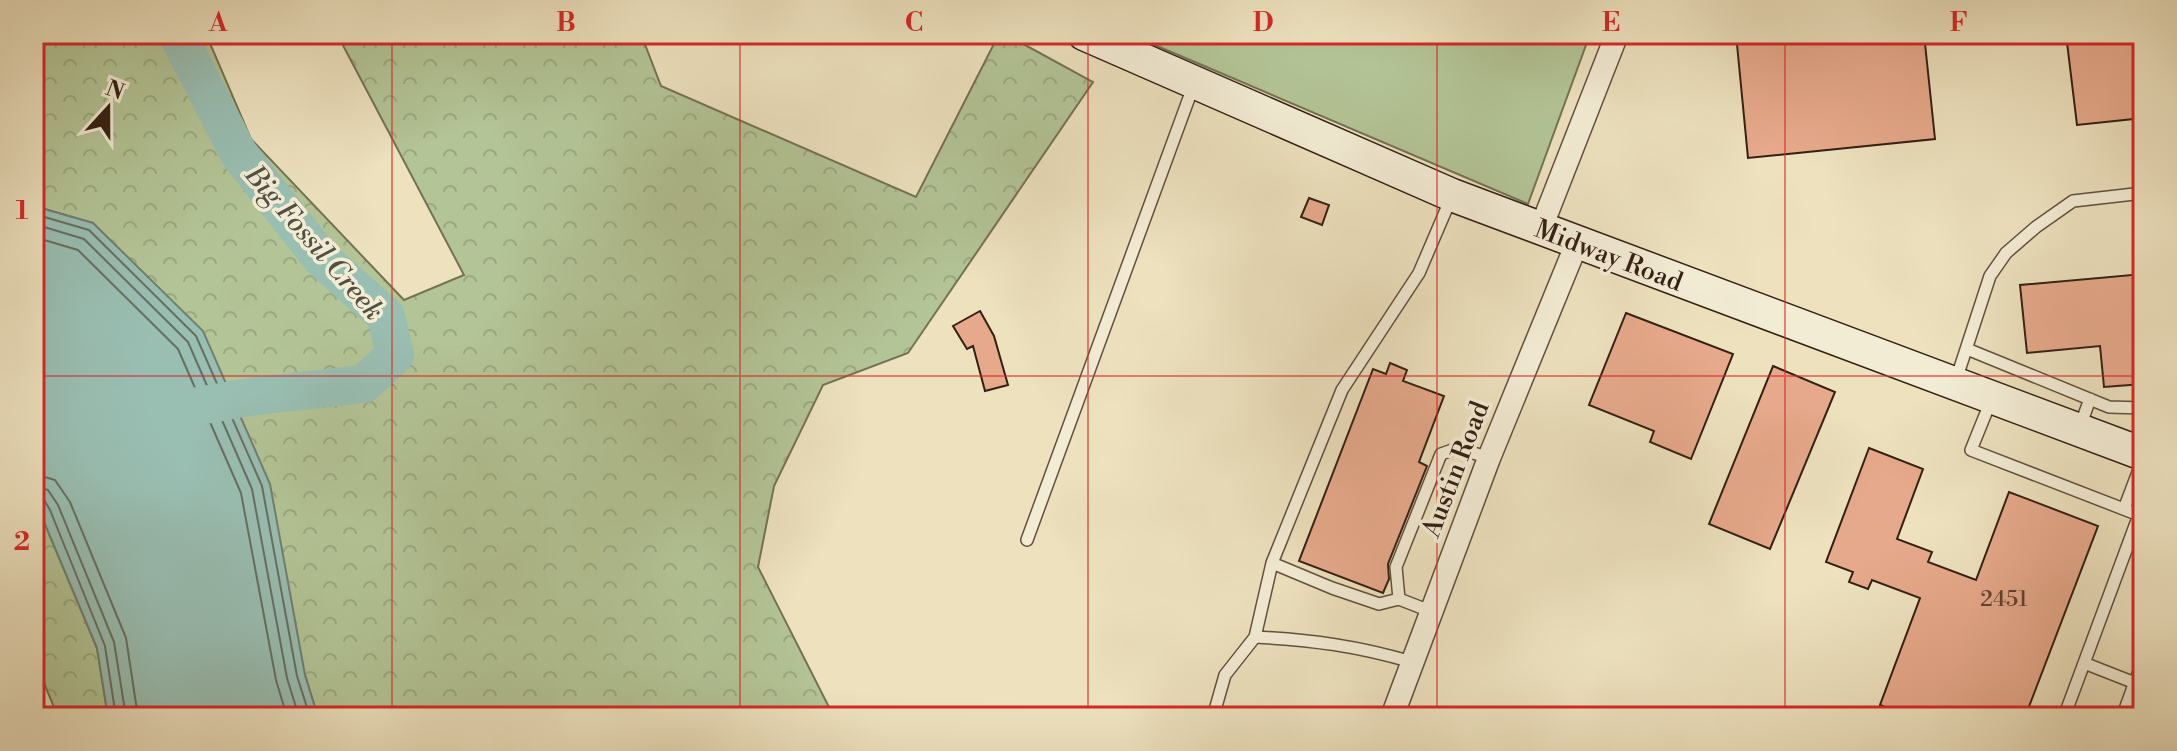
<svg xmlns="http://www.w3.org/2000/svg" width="2177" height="751" font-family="'Libre Bodoni',serif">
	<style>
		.grass { fill: #b3c496; stroke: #747254; stroke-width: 2 }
		.forest { fill: url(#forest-crowns); stroke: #747254; stroke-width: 2 }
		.water { fill: #99beb2; stroke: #717f72; stroke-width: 2 }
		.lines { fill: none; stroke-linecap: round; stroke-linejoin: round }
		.shore { stroke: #666f62; stroke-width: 2 }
		.river { stroke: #99beb2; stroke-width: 38 }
		.building { fill: #e6a98b; stroke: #342013; stroke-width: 2 }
		.service-casing { stroke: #62503e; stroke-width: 14 }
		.minor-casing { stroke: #62503e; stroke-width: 25 }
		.secondary-casing { stroke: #342013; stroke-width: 35 }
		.path { stroke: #342013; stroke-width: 4; stroke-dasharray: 2 4; stroke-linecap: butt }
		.service { stroke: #f3ecd5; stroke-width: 11 }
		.minor { stroke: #f3ecd5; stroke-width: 22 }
		.secondary { stroke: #f3ecd5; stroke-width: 32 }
		.grid { fill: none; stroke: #d62828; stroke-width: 2; stroke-opacity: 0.55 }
		.labels { text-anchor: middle; stroke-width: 7; stroke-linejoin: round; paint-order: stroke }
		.number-label { font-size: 22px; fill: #604231 }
		.street-label { font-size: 26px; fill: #342013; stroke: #f3ecd5 }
		.water-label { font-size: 28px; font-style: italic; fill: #524f43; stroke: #f3ecd5 }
		.neatline { fill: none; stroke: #d62828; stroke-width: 3 }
		.grid-label { font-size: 26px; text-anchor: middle; font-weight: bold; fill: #d62828 }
	</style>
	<defs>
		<pattern id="forest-crowns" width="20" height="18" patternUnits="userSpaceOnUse" patternTransform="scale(2)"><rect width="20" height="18" fill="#b3c496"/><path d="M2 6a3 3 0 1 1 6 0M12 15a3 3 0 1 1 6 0" fill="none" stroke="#9ba880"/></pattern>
	</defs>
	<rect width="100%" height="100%" fill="#ede1be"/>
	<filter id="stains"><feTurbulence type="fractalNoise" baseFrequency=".0025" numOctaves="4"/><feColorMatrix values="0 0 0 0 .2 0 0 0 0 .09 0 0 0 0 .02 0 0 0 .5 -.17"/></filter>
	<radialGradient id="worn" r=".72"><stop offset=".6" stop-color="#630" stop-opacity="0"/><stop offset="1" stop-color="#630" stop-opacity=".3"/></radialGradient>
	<!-- grass -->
	<path class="grass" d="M 1129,34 L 1590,34 L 1528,204 Z"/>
	<!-- forest -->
	<path class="forest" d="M 34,34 L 206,34 L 251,139 L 404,300 L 464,275 L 337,34 L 641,34 L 661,86 L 916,197 L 999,34 L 1005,34 L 1093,82 L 908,353 L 823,385 L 774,486 L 758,567 L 834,717 L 318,717 L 305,675 L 93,223 L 34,206 Z
		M 34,498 L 97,648 L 108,717 L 58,717 L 34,659 Z"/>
	<!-- water -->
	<path class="water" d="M 34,206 L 93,223 L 203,331 L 270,484 L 305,675 L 318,717 L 108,717 L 97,648 L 34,498 Z"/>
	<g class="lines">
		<!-- shore -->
		<path class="shore" d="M 34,214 L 89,230 L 196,336 L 262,486 L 297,676 L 310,717
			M 34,224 L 84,239 L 188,342 L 252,489 L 287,678 L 299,717
			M 34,237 L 78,250 L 178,349 L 241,493 L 276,680 L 287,717
			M 34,474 L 55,480 L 70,502 L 126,638 L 138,717
			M 34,486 L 48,490 L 58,505 L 114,642 L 126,717
			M 34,496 L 43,498 L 50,510 L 105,646 L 116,717"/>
		<!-- river -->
		<path class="river" d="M 177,34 L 239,154 L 321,258 L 386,316 L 395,355 L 364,384 L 255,396 L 182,409"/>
	</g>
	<!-- building -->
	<path class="building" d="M 1736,34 L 1924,34 L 1935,139 L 1748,158 Z
		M 2066,34 L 2143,34 L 2143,118 L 2077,125 Z
		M 1309,198 L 1329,205 L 1322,225 L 1301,217 Z
		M 2143,274 L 2143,384 L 2104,387 L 2100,346 L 2027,353 L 2020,285 Z
		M 980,311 L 994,336 L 1008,385 L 985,391 L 973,346 L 967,349 L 953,326 Z
		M 1626,313 L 1733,354 L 1691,459 L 1650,442 L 1654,431 L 1589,405 Z
		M 1390,363 L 1407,370 L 1403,381 L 1444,396 L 1419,462 L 1427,466 L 1388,564 L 1389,579 L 1383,593 L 1299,561 L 1373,369 L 1386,374 Z
		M 1773,366 L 1835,392 L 1770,549 L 1709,524 Z
		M 1869,448 L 1923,469 L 1897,539 L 1932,552 L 1928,562 L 1976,580 L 2009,492 L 2098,526 L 2025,717 L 1911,717 L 1880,705 L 1920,598 L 1872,580 L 1868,589 L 1849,582 L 1853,572 L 1826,562 Z"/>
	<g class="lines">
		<defs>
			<path id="service" d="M 1980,34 L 1980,38
				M 1967,349 L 2109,407 L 2143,408
				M 1955,383 L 1990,276 L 2006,253 L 2036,227 L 2073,201 L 2143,193
				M 1992,398 L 1971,450 L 2139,515 L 2064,717
				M 2079,429 L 2090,399
				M 2124,509 L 2143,459
				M 1027,540 L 1193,87
				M 1272,563 L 1332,588 L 1379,604 L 1399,599 L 1430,611
				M 1399,599 L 1396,567 L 1441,454 L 1458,448 L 1489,458
				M 1255,637 L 1272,563 L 1342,390 L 1419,273 L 1452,196
				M 2084,663 L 2140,685
				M 1213,717 L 1225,675 L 1255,637 C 1313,640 1357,646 1412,662"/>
			<path id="minor" d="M 1541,228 L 1617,34
				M 1392,717 L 1489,458 L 1577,243
				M 2128,717 L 2143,676"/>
			<path id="secondary" d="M 1084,34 L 1452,195 L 2143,454"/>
		</defs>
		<!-- service casing -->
		<use href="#service" class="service-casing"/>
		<!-- minor casing -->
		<use href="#minor" class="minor-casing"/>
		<!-- secondary casing -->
		<use href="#secondary" class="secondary-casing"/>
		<!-- path -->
		<path class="path" d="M 34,705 L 39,717"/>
		<!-- service -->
		<use href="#service" class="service"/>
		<!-- minor -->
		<use href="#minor" class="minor"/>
		<!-- secondary -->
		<use href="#secondary" class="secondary"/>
	</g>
	<!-- grid -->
	<path class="grid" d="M 392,34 L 392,717M 740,34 L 740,717M 1088,34 L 1088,717M 1437,34 L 1437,717M 1785,34 L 1785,717M 34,376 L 2143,376"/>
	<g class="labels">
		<!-- number labels -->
		<g class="number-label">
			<text x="2004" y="606">2451</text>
		</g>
		<!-- street labels -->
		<g class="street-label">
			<text transform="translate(1609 255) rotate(21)" y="9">Midway Road</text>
			<text transform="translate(1455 469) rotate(-69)" y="9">Austin Road</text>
		</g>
		<!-- water labels -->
		<g class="water-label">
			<text transform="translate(315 242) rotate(49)" y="10">Big Fossil Creek</text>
		</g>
	</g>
	<!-- margin -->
	<rect width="2177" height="751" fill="none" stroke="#ede1be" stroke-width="88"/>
	<!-- north arrow -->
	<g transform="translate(108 108) rotate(21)" stroke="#f3ecd5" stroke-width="6" paint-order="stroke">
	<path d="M0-6L14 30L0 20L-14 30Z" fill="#342013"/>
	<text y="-12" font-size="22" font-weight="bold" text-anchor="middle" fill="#342013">N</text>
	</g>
	<rect x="44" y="44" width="2089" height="663" class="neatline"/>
	<g class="grid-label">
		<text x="218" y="31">A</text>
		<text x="566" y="31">B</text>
		<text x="914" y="31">C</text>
		<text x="1263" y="31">D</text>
		<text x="1611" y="31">E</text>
		<text x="1959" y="31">F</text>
		<text x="22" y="219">1</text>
		<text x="22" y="550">2</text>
	</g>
	<rect width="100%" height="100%" filter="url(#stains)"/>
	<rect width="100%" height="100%" fill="url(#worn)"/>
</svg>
